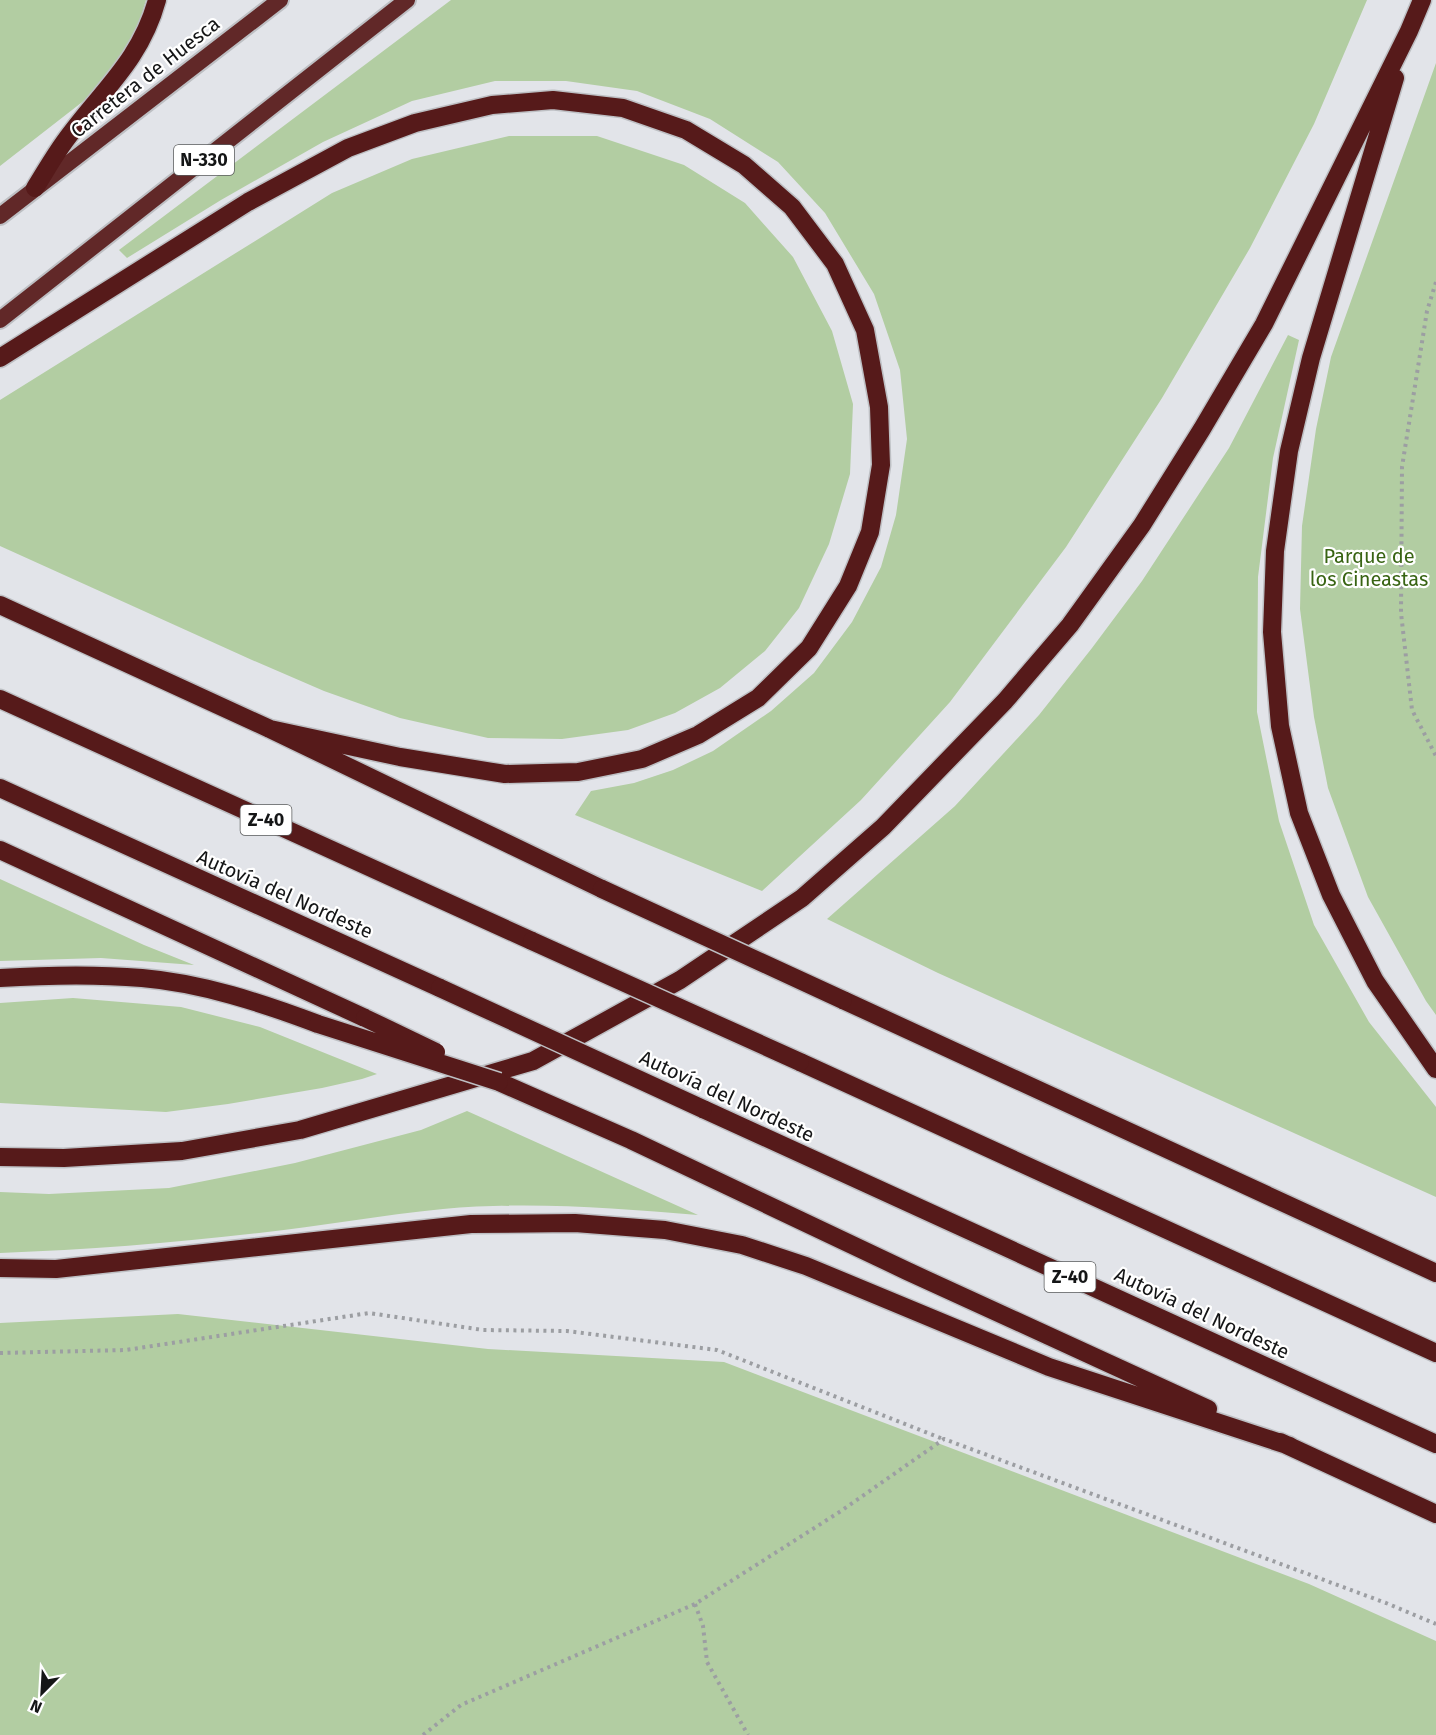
<svg xmlns="http://www.w3.org/2000/svg" width="1436" height="1735" font-family="'Fira Sans',sans-serif">
	<style>
		.green { fill: #b2cda2 }
		.lines { fill: none; stroke-linecap: round; stroke-linejoin: round }
		.trunk-casing { stroke: #bdbfc3; stroke-width: 20 }
		.motorway-casing { stroke: #bdbfc3; stroke-width: 21 }
		.path { stroke: #9c9ea2; stroke-width: 4; stroke-dasharray: 3 4.5; stroke-linecap: butt }
		.trunk { stroke: #612828; stroke-width: 16 }
		.motorway { stroke: #561a1a; stroke-width: 18 }
		.motorway-bridge-casing { stroke: #bdbfc3; stroke-width: 21; stroke-linecap: butt }
		.motorway-bridge { stroke: #561a1a; stroke-width: 18 }
		.labels { text-anchor: middle; stroke-width: 4.5; stroke-linejoin: round; paint-order: stroke }
		.shield { fill: #fff; stroke: #5a5b5c; stroke-width: 1.5 }
		.shield-label { font-size: 18px; font-weight: bold; fill: #141516 }
		.street-label { font-size: 20px; fill: #141516; stroke: #fff }
		.park-label { font-size: 20px; fill: #386413; stroke: #fff }
	</style>
	<rect width="100%" height="100%" fill="#e2e4e9"/>
	<!-- green -->
	<path class="green" d="M 0,0 L 146,0 L 126,68 L 0,166 Z
		M 451,0 L 1367,0 L 1314,124 L 1250,248 L 1162,398 L 1066,547 L 950,702 L 861,800 L 762,891 L 575,815 L 591,791 L 634,783 L 673,770 L 713,751 L 771,711 L 814,673 L 852,622 L 881,567 L 896,515 L 907,439 L 900,370 L 874,294 L 825,213 L 778,162 L 710,119 L 637,91 L 566,81 L 495,81 L 412,101 L 323,142 L 221,200 L 127,258 L 119,250 Z
		M 1436,63 L 1436,1015 L 1426,1001 L 1368,897 L 1328,788 L 1314,717 L 1300,609 L 1302,526 L 1316,429 L 1331,357 Z
		M 509,136 L 597,136 L 684,165 L 745,203 L 793,257 L 832,331 L 853,404 L 850,474 L 829,544 L 799,608 L 765,651 L 720,688 L 675,713 L 628,730 L 562,739 L 488,738 L 400,718 L 324,691 L 252,660 L 0,546 L 0,400 L 332,193 L 412,159 Z
		M 1288,335 L 1299,340 L 1273,458 L 1258,577 L 1257,712 L 1279,821 L 1314,925 L 1369,1022 L 1436,1107 L 1436,1197 L 938,973 L 827,919 L 955,806 L 1039,715 L 1092,648 L 1142,581 L 1229,448 Z
		M 0,879 L 144,945 L 194,965 L 101,958 L 0,961 Z
		M 73,998 L 181,1007 L 260,1027 L 377,1074 L 362,1079 L 322,1088 L 228,1104 L 166,1112 L 0,1103 L 0,1003 Z
		M 467,1111 L 698,1215 C 614,1208 528,1201 443,1209 C 382,1215 320,1226 259,1233 C 172,1243 87,1250 0,1253 L 0,1192 L 49,1194 L 169,1188 L 295,1163 L 421,1130 Z
		M 178,1314 L 488,1349 L 724,1362 L 1309,1584 L 1436,1641 L 1436,1735 L 0,1735 L 0,1323 Z"/>
	<g class="lines">
		<defs>
			<path id="trunk" d="M 0,216 L 280,0
				M 0,320 L 407,0"/>
			<path id="motorway" d="M 1395,78 L 1311,358 L 1289,451 L 1275,551 L 1272,632 L 1280,726 L 1299,813 L 1331,895 L 1375,981 L 1436,1069
				M 35,188 C 45,172 54,156 65,141 C 100,92 140,62 157,0
				M 0,358 L 248,202 L 348,148 L 415,123 L 492,105 L 553,100 L 623,108 L 686,130 L 744,165 L 792,207 L 835,264 L 865,330 L 879,407 L 881,465 L 870,532 L 848,586 L 809,648 L 758,698 L 698,735 L 642,759 L 578,772 L 505,774 L 400,757 L 270,729
				M 0,605 L 270,729 L 602,889
				M 0,699 L 532,941
				M 0,788 L 440,988
				M 0,850 L 365,1018
				M 0,978 C 47,975 95,974 142,978 C 202,983 262,1003 318,1024
				M 843,1000 L 1436,1273
				M 800,1062 L 1436,1353
				M 499,1082 L 631,1140 L 907,1271 L 1208,1409
				M 703,1109 L 1436,1444
				M 0,1157 L 64,1158 L 182,1151 L 300,1130 L 533,1061 L 680,980 L 802,898 L 883,827 L 1005,701 L 1070,625 L 1142,525 L 1202,429 L 1264,324 L 1409,31 L 1422,0
				M 0,1268 L 56,1269 L 471,1224 L 575,1223 L 665,1230 L 742,1245 L 806,1266 L 1049,1367 L 1290,1446
				M 1280,1442 L 1436,1514"/>
		</defs>
		<!-- trunk casing -->
		<use href="#trunk" class="trunk-casing"/>
		<!-- motorway casing -->
		<use href="#motorway" class="motorway-casing"/>
		<!-- path -->
		<path class="path" d="M 1436,282 L 1427,311 L 1402,467 L 1401,613 L 1412,710 L 1436,756
			M 0,1353 L 126,1350 L 369,1313 L 483,1330 L 567,1331 L 717,1350 L 943,1439
			M 695,1604 L 703,1626 L 707,1662 L 748,1735
			M 423,1735 L 461,1705 L 695,1604 L 841,1511 L 944,1439 L 1386,1603 L 1436,1624"/>
		<!-- trunk -->
		<use href="#trunk" class="trunk"/>
		<!-- motorway -->
		<use href="#motorway" class="motorway"/>
		<defs>
			<path id="motorway-bridge" d="M 602,889 L 843,1000
				M 532,941 L 800,1062
				M 440,988 L 703,1109
				M 365,1018 L 436,1052
				M 318,1024 L 499,1082"/>
		</defs>
		<!-- motorway-bridge casing -->
		<use href="#motorway-bridge" class="motorway-bridge-casing"/>
		<!-- motorway-bridge -->
		<use href="#motorway-bridge" class="motorway-bridge"/>
	</g>
	<g class="labels">
		<!-- shield labels -->
		<g class="shield">
			<rect x="174" y="145" width="60" height="30" rx="4.5"/>
			<rect x="240.5" y="805" width="51" height="30" rx="4.5"/>
			<rect x="1044.5" y="1262" width="51" height="30" rx="4.5"/>
		</g>
		<g class="shield-label">
			<text x="204" y="166">N-330</text>
			<text x="266" y="826">Z-40</text>
			<text x="1070" y="1283">Z-40</text>
		</g>
		<!-- street labels -->
		<g class="street-label">
			<text transform="translate(145 77) rotate(-38)" y="7">Carretera de Huesca</text>
			<text transform="translate(285 894) rotate(24)" y="7">Autovía del Nordeste</text>
			<text transform="translate(727 1096) rotate(25)" y="7">Autovía del Nordeste</text>
			<text transform="translate(1202 1313) rotate(25)" y="7">Autovía del Nordeste</text>
		</g>
		<!-- park labels -->
		<g class="park-label">
			<text x="1369" y="563">Parque de<tspan x="1369" dy="23">los Cineastas</tspan></text>
		</g>
	</g>
	<!-- north arrow -->
	<g transform="translate(42 1693) rotate(204)" stroke="#ffffff" stroke-width="4.5" paint-order="stroke">
	<path d="M0-4.5L10 22L0 15L-10 22Z" fill="#141516"/>
	<text y="-9" font-size="16" font-weight="bold" text-anchor="middle" fill="#141516">N</text>
	</g>
</svg>
